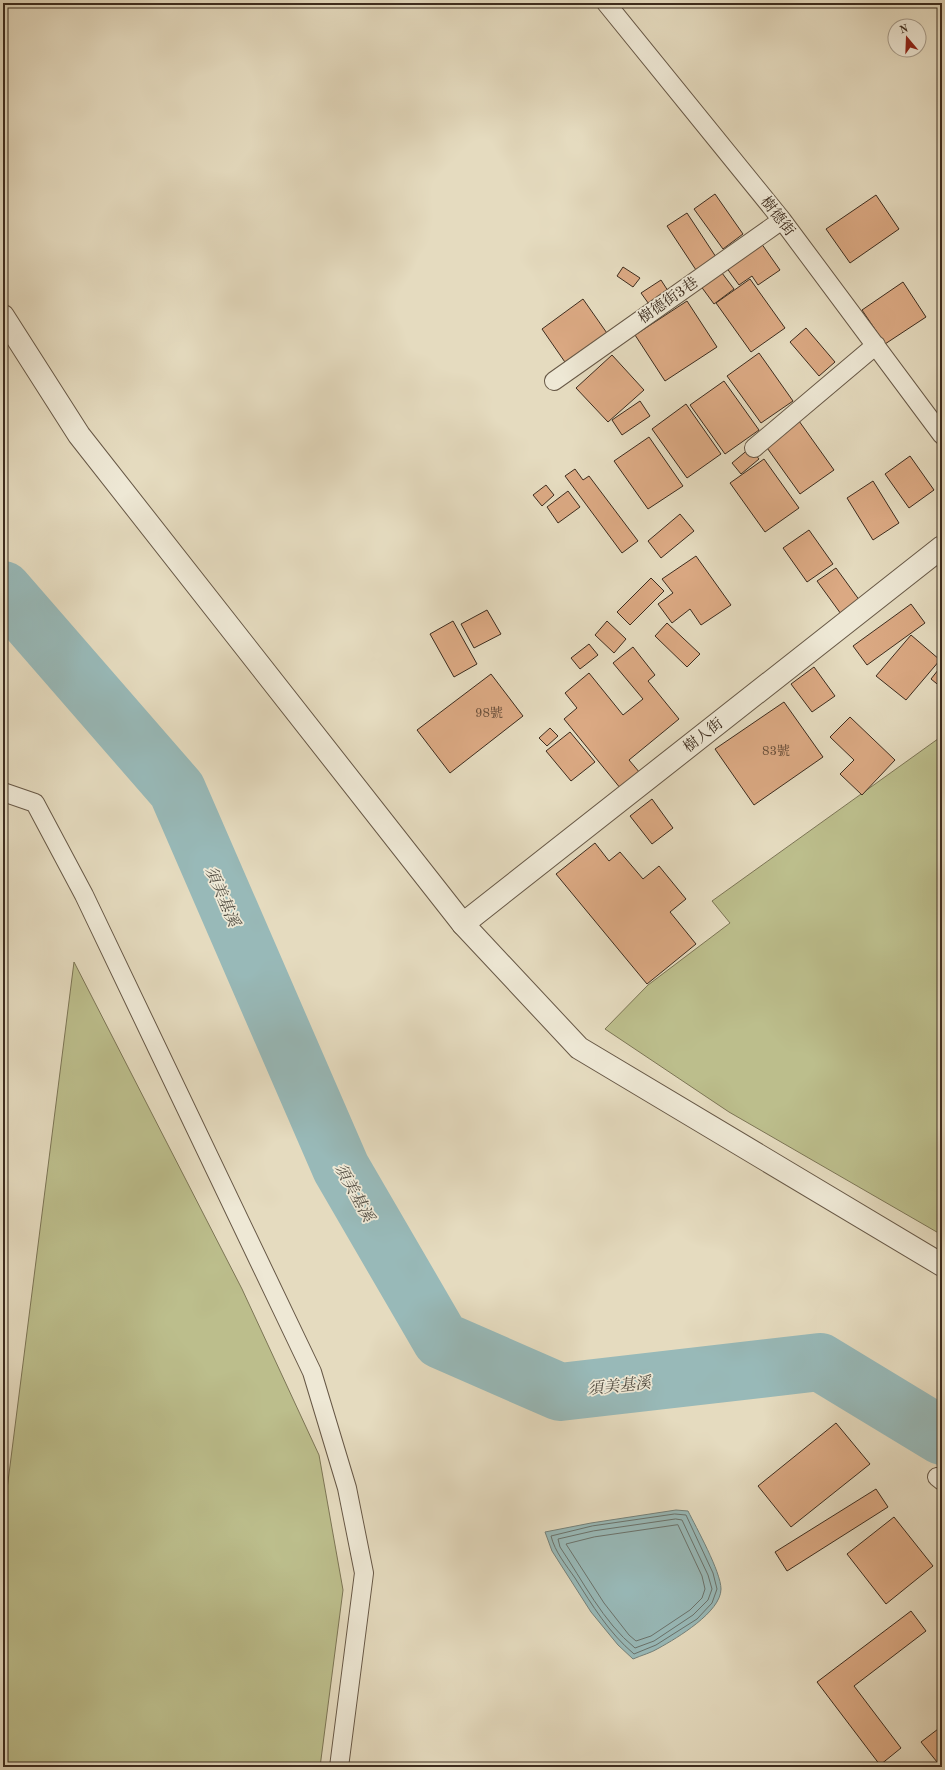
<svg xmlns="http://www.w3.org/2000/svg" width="945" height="1770" font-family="'Old Standard TT','Noto Serif TC',serif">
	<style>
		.green { fill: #bcbe8c; stroke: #7c7555 }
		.water { fill: #98b9b8; stroke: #74817a }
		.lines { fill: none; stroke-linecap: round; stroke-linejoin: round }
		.shore { stroke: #6a726b; stroke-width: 1 }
		.river { stroke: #98b9b8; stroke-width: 58 }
		.building { fill: #dba983; stroke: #3d2c1e }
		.service-casing { stroke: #675846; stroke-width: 20 }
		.minor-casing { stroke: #675846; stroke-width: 24 }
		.tertiary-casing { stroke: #675846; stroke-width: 24 }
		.service { stroke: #eee8d5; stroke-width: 18 }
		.minor { stroke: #eee8d5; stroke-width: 22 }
		.tertiary { stroke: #eee8d5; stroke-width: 22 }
		.labels { text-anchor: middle; stroke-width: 3.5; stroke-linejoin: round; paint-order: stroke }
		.number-label { font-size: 13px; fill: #644b37 }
		.street-label { font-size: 15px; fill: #3d2c1e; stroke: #eee8d5 }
		.water-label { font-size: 16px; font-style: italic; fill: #544f44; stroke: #eee8d5 }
	</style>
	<rect width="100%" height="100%" fill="#e5dbbf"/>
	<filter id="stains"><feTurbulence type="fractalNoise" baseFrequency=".005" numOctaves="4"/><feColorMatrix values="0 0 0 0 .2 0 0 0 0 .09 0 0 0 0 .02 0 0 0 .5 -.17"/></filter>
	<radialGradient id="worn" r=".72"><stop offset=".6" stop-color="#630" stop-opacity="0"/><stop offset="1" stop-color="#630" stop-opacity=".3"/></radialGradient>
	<!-- green -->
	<path class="green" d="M 942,736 L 942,1235 L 729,1112 L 605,1029 L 648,985 L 730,923 L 712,901 Z
		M 74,962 L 242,1289 L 319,1455 L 343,1590 L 320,1767 L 3,1767 L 3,1521 Z"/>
	<!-- water -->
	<path class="water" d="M 676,1510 L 688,1511 C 696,1527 721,1572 721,1589 C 721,1612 677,1638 659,1648 C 651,1653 642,1655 633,1659 L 618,1645 L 591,1612 L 552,1551 L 545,1532 L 591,1523 Z"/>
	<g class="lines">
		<!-- shore -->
		<path class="shore" d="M 675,1514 L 686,1515 L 713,1573 L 717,1589 L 712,1603 L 697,1619 L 656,1645 L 634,1654 C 609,1633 592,1605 575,1578 C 566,1565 555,1552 551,1536 L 592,1526 Z
			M 676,1519 L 682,1520 L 708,1575 L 712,1589 L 708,1600 L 693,1615 L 654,1641 L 635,1648 C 603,1622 583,1581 560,1547 L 558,1539 L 593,1531 Z
			M 678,1525 L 702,1576 L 705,1589 L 702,1598 L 690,1610 L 651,1636 L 636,1641 L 629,1635 L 604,1603 L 566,1544 L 594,1537 Z"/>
		<!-- river -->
		<path class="river" d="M 3,590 L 177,790 L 341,1168 L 441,1340 L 560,1392 L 820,1362 L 942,1436"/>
	</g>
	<!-- building -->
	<path class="building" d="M 715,194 L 743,234 L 723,249 L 694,209 Z
		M 876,195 L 899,229 L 850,263 L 826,229 Z
		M 687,213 L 716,257 L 696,270 L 667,226 Z
		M 761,243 L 780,270 L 758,285 L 752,276 L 739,285 L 726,267 Z
		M 623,267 L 640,278 L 633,287 L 617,276 Z
		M 719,269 L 734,289 L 714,304 L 700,285 Z
		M 750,279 L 785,328 L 751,352 L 716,303 Z
		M 661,280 L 670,294 L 651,307 L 641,293 Z
		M 903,282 L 926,317 L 885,344 L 862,310 Z
		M 583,299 L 609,336 L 567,365 L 542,329 Z
		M 687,301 L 717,347 L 665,381 L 635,335 Z
		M 806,328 L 835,362 L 819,376 L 790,342 Z
		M 759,353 L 793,401 L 761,423 L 727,376 Z
		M 612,355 L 644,390 L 608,422 L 576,388 Z
		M 724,381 L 759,430 L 725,454 L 690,405 Z
		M 640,401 L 650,416 L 622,435 L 612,420 Z
		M 686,404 L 721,454 L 687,478 L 652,429 Z
		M 799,421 L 834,470 L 800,494 L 765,445 Z
		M 649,437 L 683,486 L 648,509 L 614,461 Z
		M 750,448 L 759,459 L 741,474 L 732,463 Z
		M 910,456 L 934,490 L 909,508 L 885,474 Z
		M 764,459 L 799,508 L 765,532 L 730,483 Z
		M 575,469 L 583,480 L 589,476 L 638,541 L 622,553 L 565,476 Z
		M 873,481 L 899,523 L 873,540 L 847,498 Z
		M 546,485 L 554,495 L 542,506 L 533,495 Z
		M 568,491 L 580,507 L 558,523 L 547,507 Z
		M 680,514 L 694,531 L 661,558 L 648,541 Z
		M 809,530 L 833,564 L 807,582 L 783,548 Z
		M 696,556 L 731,605 L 701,625 L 690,609 L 672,623 L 658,604 L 673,593 L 662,579 Z
		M 836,568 L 860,601 L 841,614 L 817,581 Z
		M 651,578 L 664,591 L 630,625 L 617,612 Z
		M 911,604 L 925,623 L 867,665 L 853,646 Z
		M 487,610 L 501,634 L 474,648 L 461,624 Z
		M 453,621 L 477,664 L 454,677 L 430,634 Z
		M 607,621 L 626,639 L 614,653 L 595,635 Z
		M 667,623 L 700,654 L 687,667 L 655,636 Z
		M 911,635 L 940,660 L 906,700 L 876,676 Z
		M 589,644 L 598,655 L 580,669 L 571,658 Z
		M 633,647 L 655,675 L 648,681 L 679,719 L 629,760 L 640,773 L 621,789 L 564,719 L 577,708 L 565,693 L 589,673 L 623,715 L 643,699 L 613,663 Z
		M 942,665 L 942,688 L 931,679 Z
		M 814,667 L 835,696 L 812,712 L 791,684 Z
		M 491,674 L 523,716 L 450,773 L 417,730 Z
		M 784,702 L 823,757 L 754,805 L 715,749 Z
		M 850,717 L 895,760 L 862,795 L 840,774 L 854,760 L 830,737 Z
		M 550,728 L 558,736 L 547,746 L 539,738 Z
		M 570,732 L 595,762 L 571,781 L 546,751 Z
		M 652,799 L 673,828 L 652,844 L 630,816 Z
		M 595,843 L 609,861 L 620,852 L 643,879 L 659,866 L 686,899 L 670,912 L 696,944 L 647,984 L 556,874 Z
		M 836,1423 L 870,1464 L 791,1527 L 758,1486 Z
		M 876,1489 L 888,1507 L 787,1571 L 775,1552 Z
		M 894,1517 L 933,1566 L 886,1604 L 847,1554 Z
		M 911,1611 L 926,1631 L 854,1686 L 901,1748 L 880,1765 L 817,1682 Z
		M 942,1726 L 942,1767 L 941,1767 L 921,1742 Z"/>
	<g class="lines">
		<defs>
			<path id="service" d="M 606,3 L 782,220 L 942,435
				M 554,381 L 782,220
				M 754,448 L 876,345
				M 3,792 L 35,803 L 84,895 L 312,1372 L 347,1488 L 364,1573 L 339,1767
				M 937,1477 L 942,1481"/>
			<path id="minor" d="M 463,924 L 942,547"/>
			<path id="tertiary" d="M 3,316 L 79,435 L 463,924 L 579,1048 L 942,1265"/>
		</defs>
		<!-- service casing -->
		<use href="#service" class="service-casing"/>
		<!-- minor casing -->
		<use href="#minor" class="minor-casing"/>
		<!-- tertiary casing -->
		<use href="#tertiary" class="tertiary-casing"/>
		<!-- service -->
		<use href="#service" class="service"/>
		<!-- minor -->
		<use href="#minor" class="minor"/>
		<!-- tertiary -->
		<use href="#tertiary" class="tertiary"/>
	</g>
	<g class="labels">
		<!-- number labels -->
		<g class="number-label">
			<text x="489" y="717">98號</text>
			<text x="776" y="755">83號</text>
		</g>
		<!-- street labels -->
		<g class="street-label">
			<text transform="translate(778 216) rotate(52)" y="5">樹德街</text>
			<text transform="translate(668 300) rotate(-35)" y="5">樹德街3巷</text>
			<text transform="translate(703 735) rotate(-38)" y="5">樹人街</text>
		</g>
		<!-- water labels -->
		<g class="water-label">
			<text transform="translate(223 896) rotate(67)" y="6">須美基溪</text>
			<text transform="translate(355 1192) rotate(61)" y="6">須美基溪</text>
			<text transform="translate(619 1385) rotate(-6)" y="6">須美基溪</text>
		</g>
	</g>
	<!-- margin -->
	<rect width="945" height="1770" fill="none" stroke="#e5dbbf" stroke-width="16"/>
	<rect x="4" y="4" width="937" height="1762" fill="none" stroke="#3d2c1e" stroke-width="2"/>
	<rect x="8" y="8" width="929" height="1754" fill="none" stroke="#3d2c1e"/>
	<!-- north arrow -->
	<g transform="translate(907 38) rotate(341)"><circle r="19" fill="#eee8d5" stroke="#a79d8c"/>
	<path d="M0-3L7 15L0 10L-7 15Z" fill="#8f2418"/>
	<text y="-6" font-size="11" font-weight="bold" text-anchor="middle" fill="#3d2c1e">N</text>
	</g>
	<rect width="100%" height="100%" filter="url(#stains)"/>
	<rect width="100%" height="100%" fill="url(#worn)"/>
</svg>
